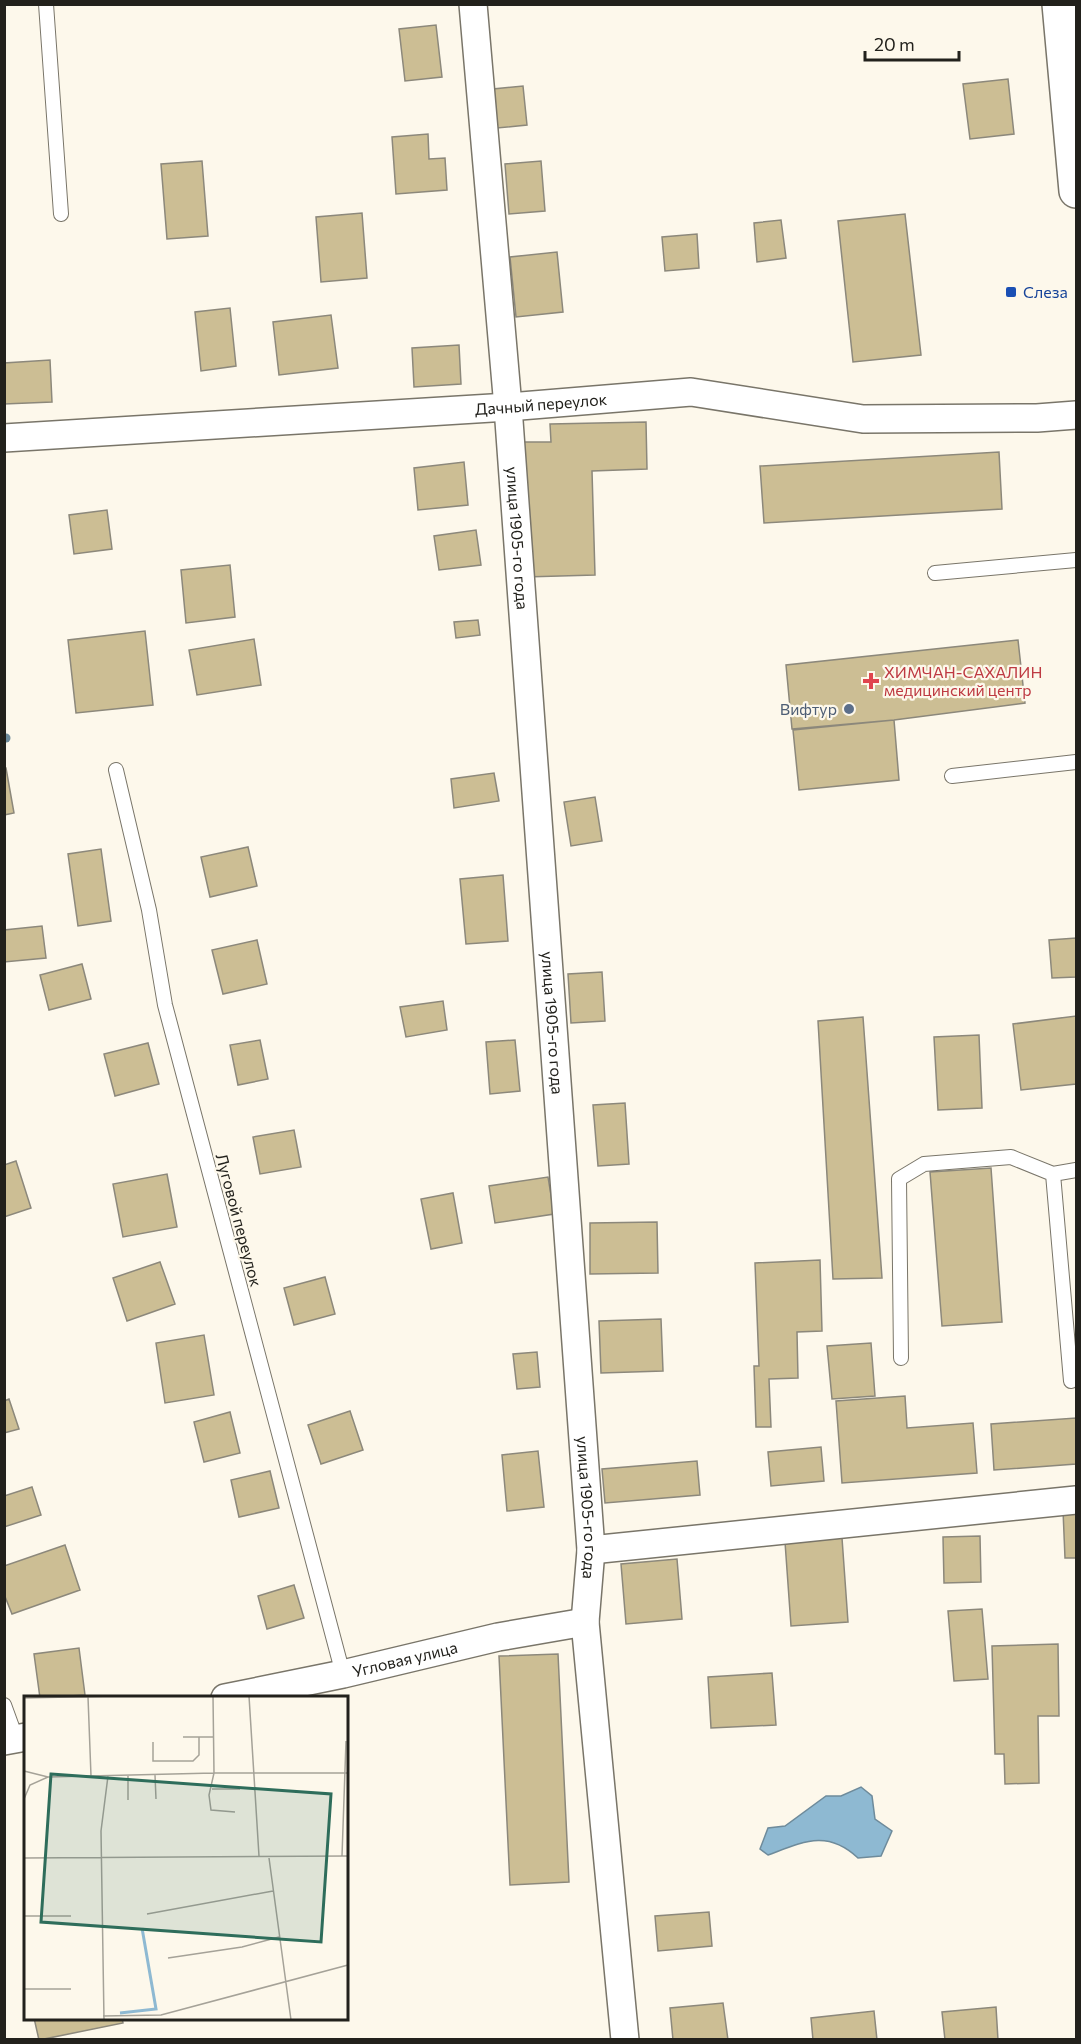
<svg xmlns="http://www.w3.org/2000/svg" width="1081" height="2044" font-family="Commissioner,sans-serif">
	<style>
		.water { fill: #8eb9d2; stroke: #6e8b9b; stroke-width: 1.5 }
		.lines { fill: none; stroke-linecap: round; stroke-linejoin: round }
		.stream { stroke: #6e8b9b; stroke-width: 9 }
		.building { fill: #ccbe94; stroke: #8c887b; stroke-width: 1.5 }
		.lane-casing { stroke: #797569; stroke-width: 16 }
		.street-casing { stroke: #797569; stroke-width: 30 }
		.highway-casing { stroke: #797569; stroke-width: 36 }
		.lane { stroke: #fff; stroke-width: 14 }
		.street { stroke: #fff; stroke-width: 27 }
		.highway { stroke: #fff; stroke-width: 33 }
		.transit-dot { fill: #1a4fb4; stroke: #fdf8eb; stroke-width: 2 }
		.health-dot { fill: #e0444e; stroke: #fdf8eb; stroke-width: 2 }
		.service-dot { fill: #5c6f8a; stroke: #fdf8eb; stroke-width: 2 }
		.labels { text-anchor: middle; stroke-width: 4.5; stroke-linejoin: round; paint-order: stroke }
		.transit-label { font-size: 16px; fill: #164399; stroke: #fdf8eb; text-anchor: start }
		.street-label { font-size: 16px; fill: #22211c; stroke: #fdf8eb }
		.health-label { font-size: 16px; fill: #be3a42; stroke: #fdf8eb; text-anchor: start }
		.service-label { font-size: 16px; fill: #4e5e75; stroke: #fdf8eb; text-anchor: end }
		.inset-river { fill: none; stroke: #8eb9d2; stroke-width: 3 }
		.inset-road { fill: none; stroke: #a5a298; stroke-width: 1.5 }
		.view { fill: #2e6d5b; fill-opacity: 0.15; stroke: #2e6d5b; stroke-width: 3 }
		.inset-edge { fill: none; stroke: #22211c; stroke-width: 3 }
	</style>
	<rect width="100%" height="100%" fill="#fdf8eb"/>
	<!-- water -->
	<path class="water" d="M 861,1787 L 872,1796 L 875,1819 L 892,1831 L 881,1856 L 858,1858 C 827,1829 803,1842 768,1855 L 760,1849 L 768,1828 L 785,1826 L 826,1796 L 841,1796 Z"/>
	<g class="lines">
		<!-- stream -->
		<path class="stream" d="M 4,738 L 6,738"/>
	</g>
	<!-- building -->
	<path class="building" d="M 436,25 L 442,77 L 405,81 L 399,29 Z
		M 1008,79 L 1014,134 L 970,139 L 963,84 Z
		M 523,86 L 527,125 L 497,128 L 493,89 Z
		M 428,134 L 429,159 L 445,158 L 447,190 L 396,194 L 392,137 Z
		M 202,161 L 208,236 L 167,239 L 161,164 Z
		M 541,161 L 545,211 L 509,214 L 505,164 Z
		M 362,213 L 367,278 L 321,282 L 316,217 Z
		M 905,214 L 921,355 L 853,362 L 838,221 Z
		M 781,220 L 786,258 L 757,262 L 754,223 Z
		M 697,234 L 699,268 L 665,271 L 662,237 Z
		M 557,252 L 563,312 L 516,317 L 510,257 Z
		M 230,308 L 236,366 L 201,371 L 195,312 Z
		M 331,315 L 338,368 L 279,375 L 273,322 Z
		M 459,345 L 461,384 L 414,387 L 412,348 Z
		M 50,360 L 52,402 L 4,404 L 4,363 Z
		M 646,422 L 647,469 L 592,471 L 595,575 L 525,577 L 522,442 L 551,442 L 550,424 Z
		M 999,452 L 1002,509 L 764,523 L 760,466 Z
		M 464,462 L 468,505 L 418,510 L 414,468 Z
		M 107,510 L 112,549 L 74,554 L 69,515 Z
		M 476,530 L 481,565 L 439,570 L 434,536 Z
		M 230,565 L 235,617 L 186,623 L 181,570 Z
		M 478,620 L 480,635 L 456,638 L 454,622 Z
		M 145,631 L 153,705 L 76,713 L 68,640 Z
		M 254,639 L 261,685 L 197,695 L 189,650 Z
		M 1018,640 L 1025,703 L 894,720 L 792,729 L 786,665 Z
		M 894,720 L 899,780 L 799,790 L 793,730 Z
		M 4,768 L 6,768 L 14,813 L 4,815 Z
		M 494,773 L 499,801 L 454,808 L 451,779 Z
		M 595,797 L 602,841 L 571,846 L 564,802 Z
		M 248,847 L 257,886 L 210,897 L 201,857 Z
		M 101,849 L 111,921 L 78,926 L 68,854 Z
		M 503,875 L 508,941 L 466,944 L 460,879 Z
		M 42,926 L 46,958 L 4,962 L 4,930 Z
		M 1076,938 L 1076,977 L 1052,978 L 1049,940 Z
		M 257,940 L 267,984 L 223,994 L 212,950 Z
		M 82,964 L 91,999 L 49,1010 L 40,975 Z
		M 602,972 L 605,1021 L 571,1023 L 568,974 Z
		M 443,1001 L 447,1030 L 406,1037 L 400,1007 Z
		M 1076,1016 L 1076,1084 L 1021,1090 L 1013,1024 Z
		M 863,1017 L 882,1278 L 833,1279 L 818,1021 Z
		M 979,1035 L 982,1108 L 938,1110 L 934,1037 Z
		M 260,1040 L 268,1079 L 238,1085 L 230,1045 Z
		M 515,1040 L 520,1091 L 490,1094 L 486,1042 Z
		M 148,1043 L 159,1084 L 115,1096 L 104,1054 Z
		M 625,1103 L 629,1164 L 598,1166 L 593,1105 Z
		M 294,1130 L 301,1167 L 260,1174 L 253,1137 Z
		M 16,1161 L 31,1208 L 4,1217 L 4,1165 Z
		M 991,1168 L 1002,1322 L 942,1326 L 930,1172 Z
		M 167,1174 L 177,1227 L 123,1237 L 113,1184 Z
		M 548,1177 L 554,1214 L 495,1223 L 489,1186 Z
		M 453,1193 L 462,1243 L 431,1249 L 421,1199 Z
		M 657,1222 L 658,1273 L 590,1274 L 590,1223 Z
		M 820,1260 L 822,1331 L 797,1332 L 798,1378 L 769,1379 L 771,1427 L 756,1427 L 754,1366 L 759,1366 L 755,1263 Z
		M 160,1262 L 175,1304 L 127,1321 L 113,1278 Z
		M 325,1277 L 335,1314 L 294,1325 L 284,1288 Z
		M 661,1319 L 663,1371 L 601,1373 L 599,1321 Z
		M 204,1335 L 214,1395 L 165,1403 L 156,1343 Z
		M 871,1343 L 875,1396 L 832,1399 L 827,1346 Z
		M 537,1352 L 540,1387 L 517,1389 L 513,1354 Z
		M 905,1396 L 907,1428 L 973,1423 L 977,1473 L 842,1483 L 836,1401 Z
		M 9,1399 L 19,1429 L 4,1433 L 4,1401 Z
		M 350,1411 L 363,1450 L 321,1464 L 308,1425 Z
		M 230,1412 L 240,1453 L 204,1462 L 194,1422 Z
		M 1076,1418 L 1076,1464 L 994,1470 L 991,1424 Z
		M 821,1447 L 824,1481 L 771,1486 L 768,1452 Z
		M 538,1451 L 544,1507 L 507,1511 L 502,1455 Z
		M 697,1461 L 700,1495 L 605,1503 L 602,1469 Z
		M 270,1471 L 279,1508 L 239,1517 L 231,1480 Z
		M 32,1487 L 41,1515 L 4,1527 L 4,1496 Z
		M 1063,1510 L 1076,1510 L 1076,1558 L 1065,1558 Z
		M 980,1536 L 981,1582 L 944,1583 L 943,1537 Z
		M 842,1538 L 848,1622 L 791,1626 L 785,1542 Z
		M 65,1545 L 80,1590 L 12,1614 L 4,1594 L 4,1566 Z
		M 677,1559 L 682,1619 L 626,1624 L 621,1564 Z
		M 294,1585 L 304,1618 L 267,1629 L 258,1596 Z
		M 982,1609 L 988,1679 L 954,1681 L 948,1611 Z
		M 1058,1644 L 1059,1716 L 1038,1716 L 1039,1783 L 1005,1784 L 1004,1754 L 995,1754 L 992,1646 Z
		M 79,1648 L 85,1695 L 40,1698 L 34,1654 Z
		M 558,1654 L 569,1882 L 510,1885 L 499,1656 Z
		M 772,1673 L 776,1725 L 711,1728 L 708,1677 Z
		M 709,1912 L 712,1946 L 658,1951 L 655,1916 Z
		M 723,2003 L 728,2040 L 673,2040 L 670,2008 Z
		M 996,2007 L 998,2040 L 945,2040 L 942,2012 Z
		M 874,2011 L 877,2040 L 813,2040 L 811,2018 Z
		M 34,2018 L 122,2018 L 123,2023 L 39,2040 Z"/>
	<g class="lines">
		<defs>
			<path id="lane" d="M 46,4 L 61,214
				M 935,573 L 1076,560
				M 116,770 L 149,910 L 165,1005 L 343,1674
				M 952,776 L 1076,762
				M 1053,1174 L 1071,1381
				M 901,1358 L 899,1179 L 924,1164 L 1011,1157 L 1053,1174 L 1076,1170
				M 4,1705 L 16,1738"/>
			<g id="street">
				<path id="s1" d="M 473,4 L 508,407 L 591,1550 L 585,1622 L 625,2040"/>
				<path id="s2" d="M 4,438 L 508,407 L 691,392 L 863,419 L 1037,418 L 1076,415"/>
				<path d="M 591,1550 L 1076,1500"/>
				<path id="s3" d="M 225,1698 L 343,1674 L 498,1637 L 585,1622"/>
				<path d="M 4,1741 L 26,1737"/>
			</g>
			<path id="highway" d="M 1059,4 L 1076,191"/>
		</defs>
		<!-- lane casing -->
		<use href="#lane" class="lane-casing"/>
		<!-- street casing -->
		<use href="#street" class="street-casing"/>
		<!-- highway casing -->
		<use href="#highway" class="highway-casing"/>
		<!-- lane -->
		<use href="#lane" class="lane"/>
		<!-- street -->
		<use href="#street" class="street"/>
		<!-- highway -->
		<use href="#highway" class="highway"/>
	</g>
	<!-- markers -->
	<rect class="transit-dot" x="1005" y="286" width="12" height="12" rx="3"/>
	<path class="health-dot" d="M868 672h6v6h6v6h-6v6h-6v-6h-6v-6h6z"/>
	<circle class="service-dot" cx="849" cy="709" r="6"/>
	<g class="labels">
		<!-- transit labels -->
		<g class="transit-label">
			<text x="1023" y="298">Слеза</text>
		</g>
		<!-- street labels -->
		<g class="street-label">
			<text dy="6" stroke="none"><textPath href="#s2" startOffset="538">Дачный переулок</textPath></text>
			<text dy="6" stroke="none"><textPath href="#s1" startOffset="536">улица 1905-го года</textPath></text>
			<text dy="6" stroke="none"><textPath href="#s1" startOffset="1022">улица 1905-го года</textPath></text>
			<text transform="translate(239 1220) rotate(75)" y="6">Луговой переулок</text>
			<text dy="6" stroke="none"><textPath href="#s1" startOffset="1508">улица 1905-го года</textPath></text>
			<text dy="6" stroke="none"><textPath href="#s3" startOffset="184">Угловая улица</textPath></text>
		</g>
		<!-- health labels -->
		<g class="health-label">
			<text x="884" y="678">ХИМЧАН-САХАЛИН<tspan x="884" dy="18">медицинский центр</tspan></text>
		</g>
		<!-- service labels -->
		<g class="service-label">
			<text x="837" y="715">Вифтур</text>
		</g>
	</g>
	<!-- overview -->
	<g transform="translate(24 1696)">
		<rect width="324" height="324" fill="#fdf8eb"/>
		<path class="inset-river" d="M 96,317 L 132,313 L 118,232"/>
		<path class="inset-road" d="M 189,0 L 190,77 L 324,77M 225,0 L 235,160M 64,1 L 67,80M 0,2 L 91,0M 159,41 L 189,41M 129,46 L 129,65 L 169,65 L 175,59 L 175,41M 0,75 L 24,81M 190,77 L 185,99 L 187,114 L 211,116M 104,79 L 104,104M 131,79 L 132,103M 188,93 L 216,93M 0,103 L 6,89 L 24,81 L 190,77M 318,160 L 322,45M 0,162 L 324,160M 245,162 L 267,324M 123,218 L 249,195M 0,220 L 47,220M 144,262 L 218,251 L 255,241M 0,293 L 47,293M 79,320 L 137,319 L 324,269M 80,324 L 77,135 L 84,80"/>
		<path class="view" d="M 27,78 L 307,98 L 297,246 L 17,226 Z"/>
		<rect width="324" height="324" class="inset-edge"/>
	</g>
	<!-- border -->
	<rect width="1081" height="2044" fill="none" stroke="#22211c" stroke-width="12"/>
	<!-- scale -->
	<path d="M865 51v9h94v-9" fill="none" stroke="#22211c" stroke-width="3"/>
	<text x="874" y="51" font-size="18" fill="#22211c" stroke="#fdf8eb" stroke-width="4.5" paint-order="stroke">20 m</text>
</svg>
